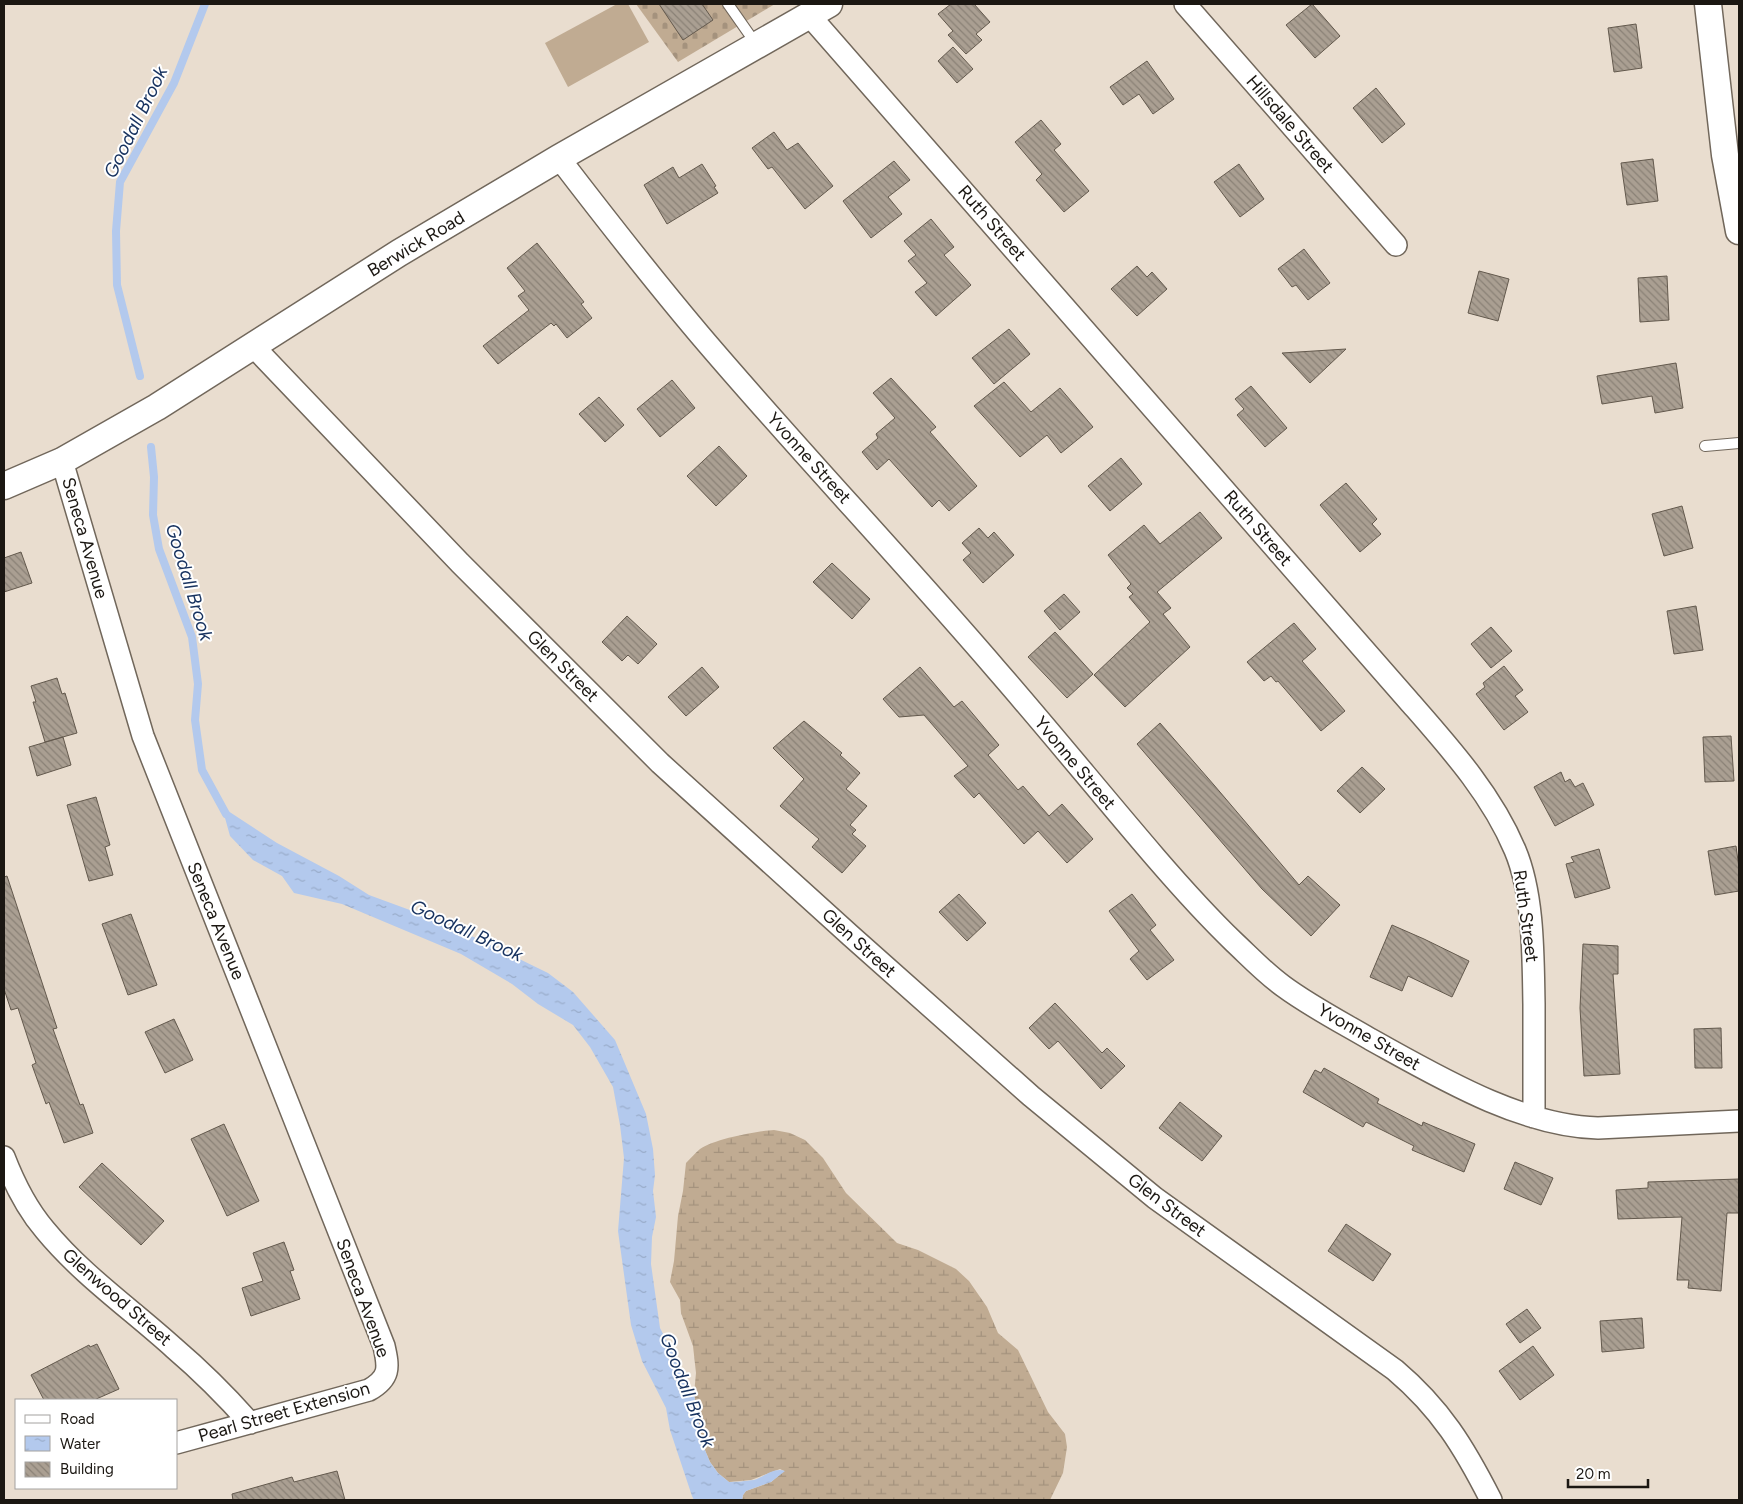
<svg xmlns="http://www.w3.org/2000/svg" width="1743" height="1504" font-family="Figtree,sans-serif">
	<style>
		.grass { fill: #c0ab92 }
		.wetland { fill: url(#wetland-marsh) }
		.cemetery { fill: url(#cemetery-stones) }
		.water { fill: url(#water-ripples) }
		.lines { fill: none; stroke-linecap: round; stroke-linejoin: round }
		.stream { stroke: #b3c9ed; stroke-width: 8 }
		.building { fill: url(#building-back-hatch); stroke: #63594d }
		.service-casing { stroke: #71675b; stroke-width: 12 }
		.minor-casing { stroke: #71675b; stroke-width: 24 }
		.tertiary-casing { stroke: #71675b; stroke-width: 29 }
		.service { stroke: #fff; stroke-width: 10 }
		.minor { stroke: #fff; stroke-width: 21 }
		.tertiary { stroke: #fff; stroke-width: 26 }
		.labels { text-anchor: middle; stroke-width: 4; stroke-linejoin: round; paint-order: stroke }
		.street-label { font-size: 18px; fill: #1b1712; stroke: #fff }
		.water-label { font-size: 19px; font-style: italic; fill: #17325f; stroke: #fff }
	</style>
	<defs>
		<pattern id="wetland-marsh" width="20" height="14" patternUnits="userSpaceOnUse" patternTransform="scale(1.25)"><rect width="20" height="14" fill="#c0ab92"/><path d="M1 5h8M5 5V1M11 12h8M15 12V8" fill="none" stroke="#a4927d"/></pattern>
		<pattern id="cemetery-stones" width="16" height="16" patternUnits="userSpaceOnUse" patternTransform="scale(1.25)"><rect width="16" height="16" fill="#c0ab92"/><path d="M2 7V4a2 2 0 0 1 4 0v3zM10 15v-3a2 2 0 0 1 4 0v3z" fill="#a4927d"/></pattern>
		<pattern id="water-ripples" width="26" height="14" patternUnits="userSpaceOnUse" patternTransform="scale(1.25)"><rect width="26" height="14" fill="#b3c9ed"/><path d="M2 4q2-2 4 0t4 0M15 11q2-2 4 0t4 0" fill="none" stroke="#99acca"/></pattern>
		<pattern id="building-back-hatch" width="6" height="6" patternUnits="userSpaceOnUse" patternTransform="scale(1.25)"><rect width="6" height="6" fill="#aa9f92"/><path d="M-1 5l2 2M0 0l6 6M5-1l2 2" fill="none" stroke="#8a8176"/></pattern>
	</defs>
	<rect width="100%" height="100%" fill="#e9ddcf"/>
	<!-- grass -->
	<path class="grass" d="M 617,4 L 628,4 L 649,42 L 568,87 L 545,43 Z"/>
	<!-- wetland -->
	<path class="wetland" d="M 774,1130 L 790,1133 L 805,1140 L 823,1158 L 846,1193 L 897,1243 L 918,1250 L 956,1269 L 969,1281 L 987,1307 L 998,1333 L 1018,1350 L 1048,1412 L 1065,1434 L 1067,1447 L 1063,1473 L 1050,1500 L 742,1500 L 743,1495 L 746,1491 L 771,1482 L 784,1471 L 780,1469 L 751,1480 L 729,1482 L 718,1473 L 710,1462 L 702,1443 L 694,1394 L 696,1373 L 693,1346 L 681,1313 L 680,1300 L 670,1282 L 674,1261 L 678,1216 L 683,1191 L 686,1163 C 691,1158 695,1153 700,1149 C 714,1139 757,1131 774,1130 Z"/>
	<!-- cemetery -->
	<path class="cemetery" d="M 636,4 L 775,4 L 678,62 Z"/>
	<!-- water -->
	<path class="water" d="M 222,807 L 277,843 L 339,876 L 369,895 L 418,913 L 478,939 L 548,973 L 573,992 L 615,1040 L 646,1114 L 653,1149 L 655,1175 L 653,1191 L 656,1217 L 652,1237 L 651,1264 L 660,1328 L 676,1359 L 680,1370 L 694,1394 L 702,1443 L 710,1462 L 718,1473 L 729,1482 C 736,1482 746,1481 754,1480 C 764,1477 774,1467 785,1471 L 771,1482 L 746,1491 L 743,1495 L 742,1500 L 694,1500 L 692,1496 L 670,1430 L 666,1408 L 642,1361 L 631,1325 L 618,1231 L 624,1158 L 620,1125 L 613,1087 L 590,1047 L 573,1025 L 538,1004 L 512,984 L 461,954 L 342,904 L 294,893 L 282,876 L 253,860 L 230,836 Z"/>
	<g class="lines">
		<!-- stream -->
		<path class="stream" d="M 140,376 L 117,285 L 116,231 L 120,182 L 174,83 L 205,4
			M 151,447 L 154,477 L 153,515 L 159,549 L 192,637 L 198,684 L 195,720 L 202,770 L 226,814"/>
	</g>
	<!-- building -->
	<path class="building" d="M 659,4 L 702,4 L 713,20 L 683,40 Z
		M 951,4 L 974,4 L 990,22 L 976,34 L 982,40 L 966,54 L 948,35 L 953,31 L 938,14 Z
		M 1312,4 L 1340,36 L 1315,58 L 1286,25 Z
		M 1636,24 L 1642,68 L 1614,72 L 1608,28 Z
		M 953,47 L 973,69 L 957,83 L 938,61 Z
		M 1147,61 L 1174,99 L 1153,114 L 1139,94 L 1123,105 L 1110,87 Z
		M 1376,88 L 1405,124 L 1382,143 L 1353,108 Z
		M 1041,120 L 1061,144 L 1054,150 L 1089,191 L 1064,212 L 1036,180 L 1042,174 L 1015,142 Z
		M 774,132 L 787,150 L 798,143 L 833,186 L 805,209 L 772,167 L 768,169 L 752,148 Z
		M 1653,159 L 1658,201 L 1627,205 L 1621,163 Z
		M 894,161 L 910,180 L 888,197 L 902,214 L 871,238 L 843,201 Z
		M 702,164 L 716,186 L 714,187 L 718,193 L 667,224 L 644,185 L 673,167 L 679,178 Z
		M 1239,164 L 1264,199 L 1240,217 L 1214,182 Z
		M 931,219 L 954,247 L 944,255 L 971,285 L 936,316 L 915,292 L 927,283 L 908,261 L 916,255 L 904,241 Z
		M 537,243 L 584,302 L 581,304 L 592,318 L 567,338 L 556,324 L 554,326 L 551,323 L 498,364 L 483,346 L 529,310 L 518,296 L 525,291 L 507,268 Z
		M 1304,249 L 1330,283 L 1308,300 L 1296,285 L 1292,287 L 1278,269 Z
		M 1137,266 L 1147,277 L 1152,272 L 1167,289 L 1137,316 L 1111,289 Z
		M 1479,271 L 1509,279 L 1498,321 L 1468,313 Z
		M 1667,276 L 1669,320 L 1640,322 L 1638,278 Z
		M 1009,329 L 1030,354 L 994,384 L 972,358 Z
		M 1346,349 L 1310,383 L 1282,353 Z
		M 1676,363 L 1683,408 L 1655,413 L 1652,396 L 1602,404 L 1597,376 Z
		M 891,378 L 936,427 L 930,432 L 977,486 L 949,511 L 939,500 L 932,507 L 889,459 L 877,470 L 862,452 L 878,438 L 876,434 L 895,418 L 873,393 Z
		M 672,380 L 695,408 L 660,437 L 637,409 Z
		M 1004,382 L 1031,412 L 1060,388 L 1093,427 L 1061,453 L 1047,435 L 1020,457 L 974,406 Z
		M 1251,386 L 1287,428 L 1265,447 L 1237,415 L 1244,409 L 1235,399 Z
		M 599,397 L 624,425 L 605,442 L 579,414 Z
		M 719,446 L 747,476 L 716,506 L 687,476 Z
		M 1121,458 L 1142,484 L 1110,511 L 1088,486 Z
		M 1346,483 L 1377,519 L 1372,524 L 1381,534 L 1360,552 L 1320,505 Z
		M 1682,506 L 1693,548 L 1664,556 L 1652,514 Z
		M 1200,512 L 1222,538 L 1157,592 L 1171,608 L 1163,614 L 1190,647 L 1125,707 L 1094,675 L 1150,622 L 1129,597 L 1133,594 L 1127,588 L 1131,584 L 1108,555 L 1144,525 L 1160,544 Z
		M 979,528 L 988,538 L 994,532 L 1014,555 L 983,583 L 963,560 L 971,553 L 962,543 Z
		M 21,552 L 32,583 L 4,592 L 4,558 Z
		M 832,563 L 870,599 L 852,619 L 813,582 Z
		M 1064,594 L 1080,612 L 1060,630 L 1044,611 Z
		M 1696,606 L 1703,650 L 1674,654 L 1667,611 Z
		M 627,616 L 657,644 L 638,664 L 628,655 L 622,661 L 602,642 Z
		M 1294,623 L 1316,649 L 1302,661 L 1345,711 L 1321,731 L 1278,681 L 1276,682 L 1271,676 L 1264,681 L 1247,662 Z
		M 1491,627 L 1512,651 L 1491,668 L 1471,644 Z
		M 1055,632 L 1093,674 L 1067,698 L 1028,657 Z
		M 1504,666 L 1523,690 L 1515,696 L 1528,712 L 1504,730 L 1476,694 L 1485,687 L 1483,683 Z
		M 702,667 L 719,687 L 686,716 L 668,697 Z
		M 920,667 L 954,707 L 962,701 L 999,745 L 988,755 L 1018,790 L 1023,786 L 1049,816 L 1062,804 L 1093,839 L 1067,863 L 1038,831 L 1024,844 L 979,793 L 974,798 L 954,776 L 968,766 L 924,715 L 899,717 L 883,699 Z
		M 57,678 L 62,694 L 65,693 L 77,733 L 45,742 L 33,702 L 36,702 L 31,686 Z
		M 804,721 L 842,753 L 840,755 L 860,773 L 846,789 L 867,806 L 850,825 L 856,830 L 852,834 L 866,846 L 842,873 L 812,847 L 819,839 L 780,806 L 804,779 L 773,748 Z
		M 1160,723 L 1214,785 L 1299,885 L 1308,876 L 1340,905 L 1311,936 L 1262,889 L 1137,744 Z
		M 1731,736 L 1734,781 L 1705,782 L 1703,737 Z
		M 63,737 L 71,765 L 37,776 L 29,747 Z
		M 1362,767 L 1385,789 L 1360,813 L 1337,791 Z
		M 1561,772 L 1565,782 L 1570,779 L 1575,787 L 1583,783 L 1594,805 L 1555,826 L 1534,787 Z
		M 96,797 L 110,845 L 105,847 L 113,875 L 89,881 L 67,805 Z
		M 1736,846 L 1739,868 L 1739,891 L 1715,895 L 1708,851 Z
		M 1599,849 L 1610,888 L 1575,898 L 1566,864 L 1574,862 L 1571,857 Z
		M 7,876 L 57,1028 L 53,1029 L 80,1105 L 83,1104 L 93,1133 L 64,1143 L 49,1102 L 46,1104 L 32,1065 L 36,1063 L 18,1008 L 11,1010 L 4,989 L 4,877 Z
		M 959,894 L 986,923 L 967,941 L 939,912 Z
		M 1132,894 L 1156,925 L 1150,930 L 1174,960 L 1147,980 L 1130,959 L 1139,951 L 1109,911 Z
		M 131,914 L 157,985 L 128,995 L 102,924 Z
		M 1392,925 L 1424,939 L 1469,961 L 1452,997 L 1408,976 L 1402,991 L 1370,977 Z
		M 1583,944 L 1618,946 L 1618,974 L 1613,974 L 1620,1074 L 1584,1076 L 1580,1008 Z
		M 1055,1003 L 1102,1053 L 1107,1048 L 1125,1066 L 1101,1089 L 1058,1041 L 1049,1049 L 1029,1028 Z
		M 174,1019 L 193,1060 L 165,1073 L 145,1032 Z
		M 1721,1028 L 1722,1068 L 1695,1068 L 1694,1029 Z
		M 1324,1068 L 1379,1099 L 1377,1103 L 1422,1126 L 1423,1122 L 1475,1144 L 1464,1172 L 1412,1150 L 1414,1146 L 1366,1122 L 1363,1127 L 1303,1092 L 1315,1070 L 1321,1073 Z
		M 1180,1102 L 1222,1136 L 1202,1161 L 1159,1128 Z
		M 224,1124 L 259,1201 L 227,1216 L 191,1139 Z
		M 1515,1162 L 1553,1178 L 1541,1205 L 1504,1189 Z
		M 102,1163 L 164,1221 L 141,1245 L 79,1187 Z
		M 1739,1179 L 1739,1213 L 1727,1213 L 1721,1291 L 1688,1288 L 1689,1280 L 1677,1280 L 1682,1217 L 1618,1219 L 1616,1190 L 1648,1188 L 1648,1182 Z
		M 1346,1224 L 1391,1254 L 1373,1281 L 1328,1251 Z
		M 284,1242 L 294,1270 L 290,1271 L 300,1299 L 251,1316 L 242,1288 L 263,1281 L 253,1253 Z
		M 1527,1309 L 1541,1328 L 1520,1343 L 1506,1324 Z
		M 1642,1318 L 1644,1348 L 1602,1352 L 1600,1321 Z
		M 97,1344 L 119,1389 L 94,1400 L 44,1400 L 31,1375 L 89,1345 L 90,1347 Z
		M 1533,1346 L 1554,1375 L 1520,1400 L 1499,1371 Z
		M 337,1471 L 345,1500 L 233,1500 L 232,1494 L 292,1477 L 294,1482 Z"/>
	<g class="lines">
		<defs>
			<path id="service" d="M 728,4 L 756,44
				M 1705,446 L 1739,443"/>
			<path id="minor" d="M 1185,4 L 1396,245
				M 809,15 L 1408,700 C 1449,747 1491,793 1515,850 C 1534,895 1533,956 1534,1004 C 1534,1041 1534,1079 1534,1117
				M 559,158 C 605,218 651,277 700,335 C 796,448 898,555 995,668 C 1049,730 1101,794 1155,857 C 1180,886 1206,915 1234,942 C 1250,957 1265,973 1283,986 C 1310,1006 1341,1022 1370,1039 C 1437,1076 1520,1126 1598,1128 L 1739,1121
				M 254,347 L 460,563 L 660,763 L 851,936 L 1031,1096 L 1155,1198 L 1395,1370 C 1441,1409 1464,1447 1491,1500
				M 62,461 L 143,736 L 384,1346 C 389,1368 390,1378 369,1390 L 176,1443
				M 4,1157 C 14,1183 27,1209 45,1230 C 82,1275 131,1309 174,1348 C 201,1371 226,1396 250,1423"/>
			<path id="tertiary" d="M 1708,4 L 1725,155 L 1739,231
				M 4,486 L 62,461 L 157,407 L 399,253 L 559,158 L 829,4"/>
		</defs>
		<!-- service casing -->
		<use href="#service" class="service-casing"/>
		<!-- minor casing -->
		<use href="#minor" class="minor-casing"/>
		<!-- tertiary casing -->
		<use href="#tertiary" class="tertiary-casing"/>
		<!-- service -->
		<use href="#service" class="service"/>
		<!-- minor -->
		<use href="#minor" class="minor"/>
		<!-- tertiary -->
		<use href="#tertiary" class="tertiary"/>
	</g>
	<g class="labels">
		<!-- street labels -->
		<g class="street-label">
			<text transform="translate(1290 124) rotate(49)" y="6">Hillsdale Street</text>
			<text transform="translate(992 223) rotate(49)" y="6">Ruth Street</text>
			<text transform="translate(416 244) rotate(-31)" y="6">Berwick Road</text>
			<text transform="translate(809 458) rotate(48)" y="6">Yvonne Street</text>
			<text transform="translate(1258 528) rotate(49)" y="6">Ruth Street</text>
			<text transform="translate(85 538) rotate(74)" y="6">Seneca Avenue</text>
			<text transform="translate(563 666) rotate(45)" y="6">Glen Street</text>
			<text transform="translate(1075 763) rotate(50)" y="6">Yvonne Street</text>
			<text transform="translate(1526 916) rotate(82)" y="6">Ruth Street</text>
			<text transform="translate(216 921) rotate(68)" y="6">Seneca Avenue</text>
			<text transform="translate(859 943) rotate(42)" y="6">Glen Street</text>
			<text transform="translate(1369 1037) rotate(30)" y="6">Yvonne Street</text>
			<text transform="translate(1167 1205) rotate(37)" y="6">Glen Street</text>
			<text transform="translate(117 1297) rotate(41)" y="6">Glenwood Street</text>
			<text transform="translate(363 1298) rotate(70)" y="6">Seneca Avenue</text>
			<text transform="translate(284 1412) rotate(-16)" y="6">Pearl Street Extension</text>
		</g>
		<!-- water labels -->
		<g class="water-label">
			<text transform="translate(135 122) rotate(-64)" y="7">Goodall Brook</text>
			<text transform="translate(190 582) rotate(73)" y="7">Goodall Brook</text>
			<text transform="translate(467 930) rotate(25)" y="7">Goodall Brook</text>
			<text transform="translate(688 1390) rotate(69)" y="7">Goodall Brook</text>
		</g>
	</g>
	<!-- border -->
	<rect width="1743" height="1504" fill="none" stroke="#1b1712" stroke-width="10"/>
	<!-- legend -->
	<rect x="15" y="1399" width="162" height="90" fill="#ffffff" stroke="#a4a2a0"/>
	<rect x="25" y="1415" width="25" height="8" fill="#ffffff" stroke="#a4a2a0"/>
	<text x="60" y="1424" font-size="15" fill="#1b1712">Road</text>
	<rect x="25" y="1436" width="25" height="15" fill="url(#water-ripples)" stroke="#a4a2a0"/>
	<text x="60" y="1449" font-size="15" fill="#1b1712">Water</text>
	<rect x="25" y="1462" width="25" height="15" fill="url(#building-back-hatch)" stroke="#a4a2a0"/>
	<text x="60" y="1474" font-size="15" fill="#1b1712">Building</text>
	<!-- scale -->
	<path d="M1568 1479v8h80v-8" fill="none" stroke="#1b1712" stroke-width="2.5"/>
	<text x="1576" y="1479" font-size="15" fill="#1b1712" stroke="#ffffff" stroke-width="4" paint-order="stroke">20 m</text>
</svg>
